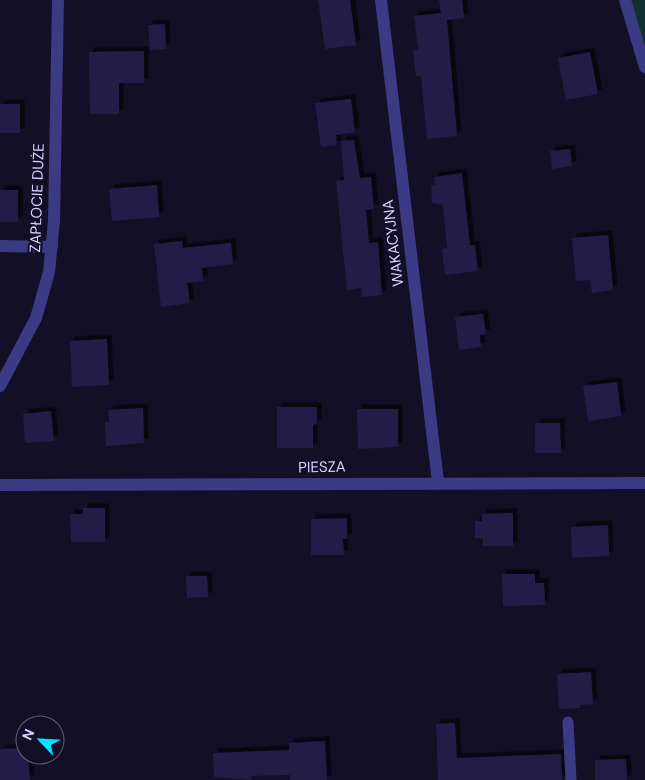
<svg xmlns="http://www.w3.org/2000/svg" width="645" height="780" font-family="'DM Sans',sans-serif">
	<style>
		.green { fill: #12302f }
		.building { fill: #241b47; filter: url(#shadow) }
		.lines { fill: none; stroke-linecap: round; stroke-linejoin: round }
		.lane { stroke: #3d3a85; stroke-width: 11 }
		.street { stroke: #3d3a85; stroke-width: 12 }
		.labels { text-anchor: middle; stroke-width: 4.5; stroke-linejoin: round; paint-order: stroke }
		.street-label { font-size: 15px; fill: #d9d4ff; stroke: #130f26 }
	</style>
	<defs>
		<filter id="shadow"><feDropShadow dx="4.5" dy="-4.5" stdDeviation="0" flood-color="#0009"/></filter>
	</defs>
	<rect width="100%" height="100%" fill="#130f26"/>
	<!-- green -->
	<path class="green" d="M 630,0 L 645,0 L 645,50 Z"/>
	<!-- building -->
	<path class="building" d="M 318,0 L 350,0 L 356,45 L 325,49 Z
		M 439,0 L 462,0 L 464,18 L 447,20 L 457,136 L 427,139 L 421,76 L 416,76 L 413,50 L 418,49 L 414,16 L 441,13 Z
		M 165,24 L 166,49 L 150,50 L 148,25 Z
		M 144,51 L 144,83 L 119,83 L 119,114 L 90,114 L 89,52 Z
		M 590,52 L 598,94 L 566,100 L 558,58 Z
		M 351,99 L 355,132 L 336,135 L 337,145 L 321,147 L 315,103 Z
		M 0,104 L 20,104 L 20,133 L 0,133 Z
		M 354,140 L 360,178 L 371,177 L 374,209 L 366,210 L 369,243 L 378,242 L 382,295 L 362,297 L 361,288 L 347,290 L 336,181 L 344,180 L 341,141 Z
		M 570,149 L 572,166 L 552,169 L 550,151 Z
		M 462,173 L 470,245 L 475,245 L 478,271 L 445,275 L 442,249 L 447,248 L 443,205 L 432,203 L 431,186 L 435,185 L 434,177 Z
		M 157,185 L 159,217 L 112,221 L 109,189 Z
		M 0,190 L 18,190 L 18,222 L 0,222 Z
		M 608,235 L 613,290 L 592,293 L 590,280 L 576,281 L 572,238 Z
		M 182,241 L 183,248 L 231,243 L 233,264 L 202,268 L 203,281 L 187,283 L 190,303 L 161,307 L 154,244 Z
		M 483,314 L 486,334 L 480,335 L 481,347 L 459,350 L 455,317 Z
		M 107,339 L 109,385 L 72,387 L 70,341 Z
		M 617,382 L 621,416 L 588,421 L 583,386 Z
		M 277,407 L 317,407 L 317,424 L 313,425 L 313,448 L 277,448 Z
		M 143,408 L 144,443 L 106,446 L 105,422 L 109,422 L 108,410 Z
		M 357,409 L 398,409 L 398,447 L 358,449 Z
		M 51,411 L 54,441 L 25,443 L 23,414 Z
		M 535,423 L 560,423 L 561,453 L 535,453 Z
		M 83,508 L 105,508 L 105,542 L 71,542 L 70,514 L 83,514 Z
		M 513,513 L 513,546 L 483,546 L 483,538 L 475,538 L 475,521 L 482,521 L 482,514 Z
		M 347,518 L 347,539 L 343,539 L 344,555 L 311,555 L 311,519 Z
		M 608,525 L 609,556 L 572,558 L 571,527 Z
		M 502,574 L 535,574 L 535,583 L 544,583 L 545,605 L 503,606 Z
		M 186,576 L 207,576 L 208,597 L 187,598 Z
		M 591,672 L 593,704 L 580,705 L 580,708 L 559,709 L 557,674 Z
		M 455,723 L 457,758 L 561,754 L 562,780 L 438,780 L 436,724 Z
		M 325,741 L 327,780 L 290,780 L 290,775 L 251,776 L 252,780 L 214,777 L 213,753 L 289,750 L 289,743 Z
		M 25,748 L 25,755 L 28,755 L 30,780 L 0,780 L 0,749 Z
		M 626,759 L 627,780 L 595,780 L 595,760 Z"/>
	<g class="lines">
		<!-- lane -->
		<path class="lane" d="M 568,722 L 571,780"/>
		<!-- street -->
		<path class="street" d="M 381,0 L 438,482
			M 625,0 L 645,67
			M 0,246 L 52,247
			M 0,386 L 36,318 L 49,272 L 54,221 L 58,0
			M 0,485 L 645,483"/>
	</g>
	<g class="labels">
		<!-- street labels -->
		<g class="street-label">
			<text transform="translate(37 198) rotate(-88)" y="5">ZAPŁOCIE DUŻE</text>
			<text transform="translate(393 243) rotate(-97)" y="5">WAKACYJNA</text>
			<text transform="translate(322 467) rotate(-1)" y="5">PIESZA</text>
		</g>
	</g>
	<!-- north arrow -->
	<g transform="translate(40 740) rotate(295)"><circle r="24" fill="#130f26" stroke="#625e7d"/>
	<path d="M0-4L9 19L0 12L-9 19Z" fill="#00e5ff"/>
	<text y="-8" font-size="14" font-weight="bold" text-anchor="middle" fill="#d9d4ff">N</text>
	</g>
</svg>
